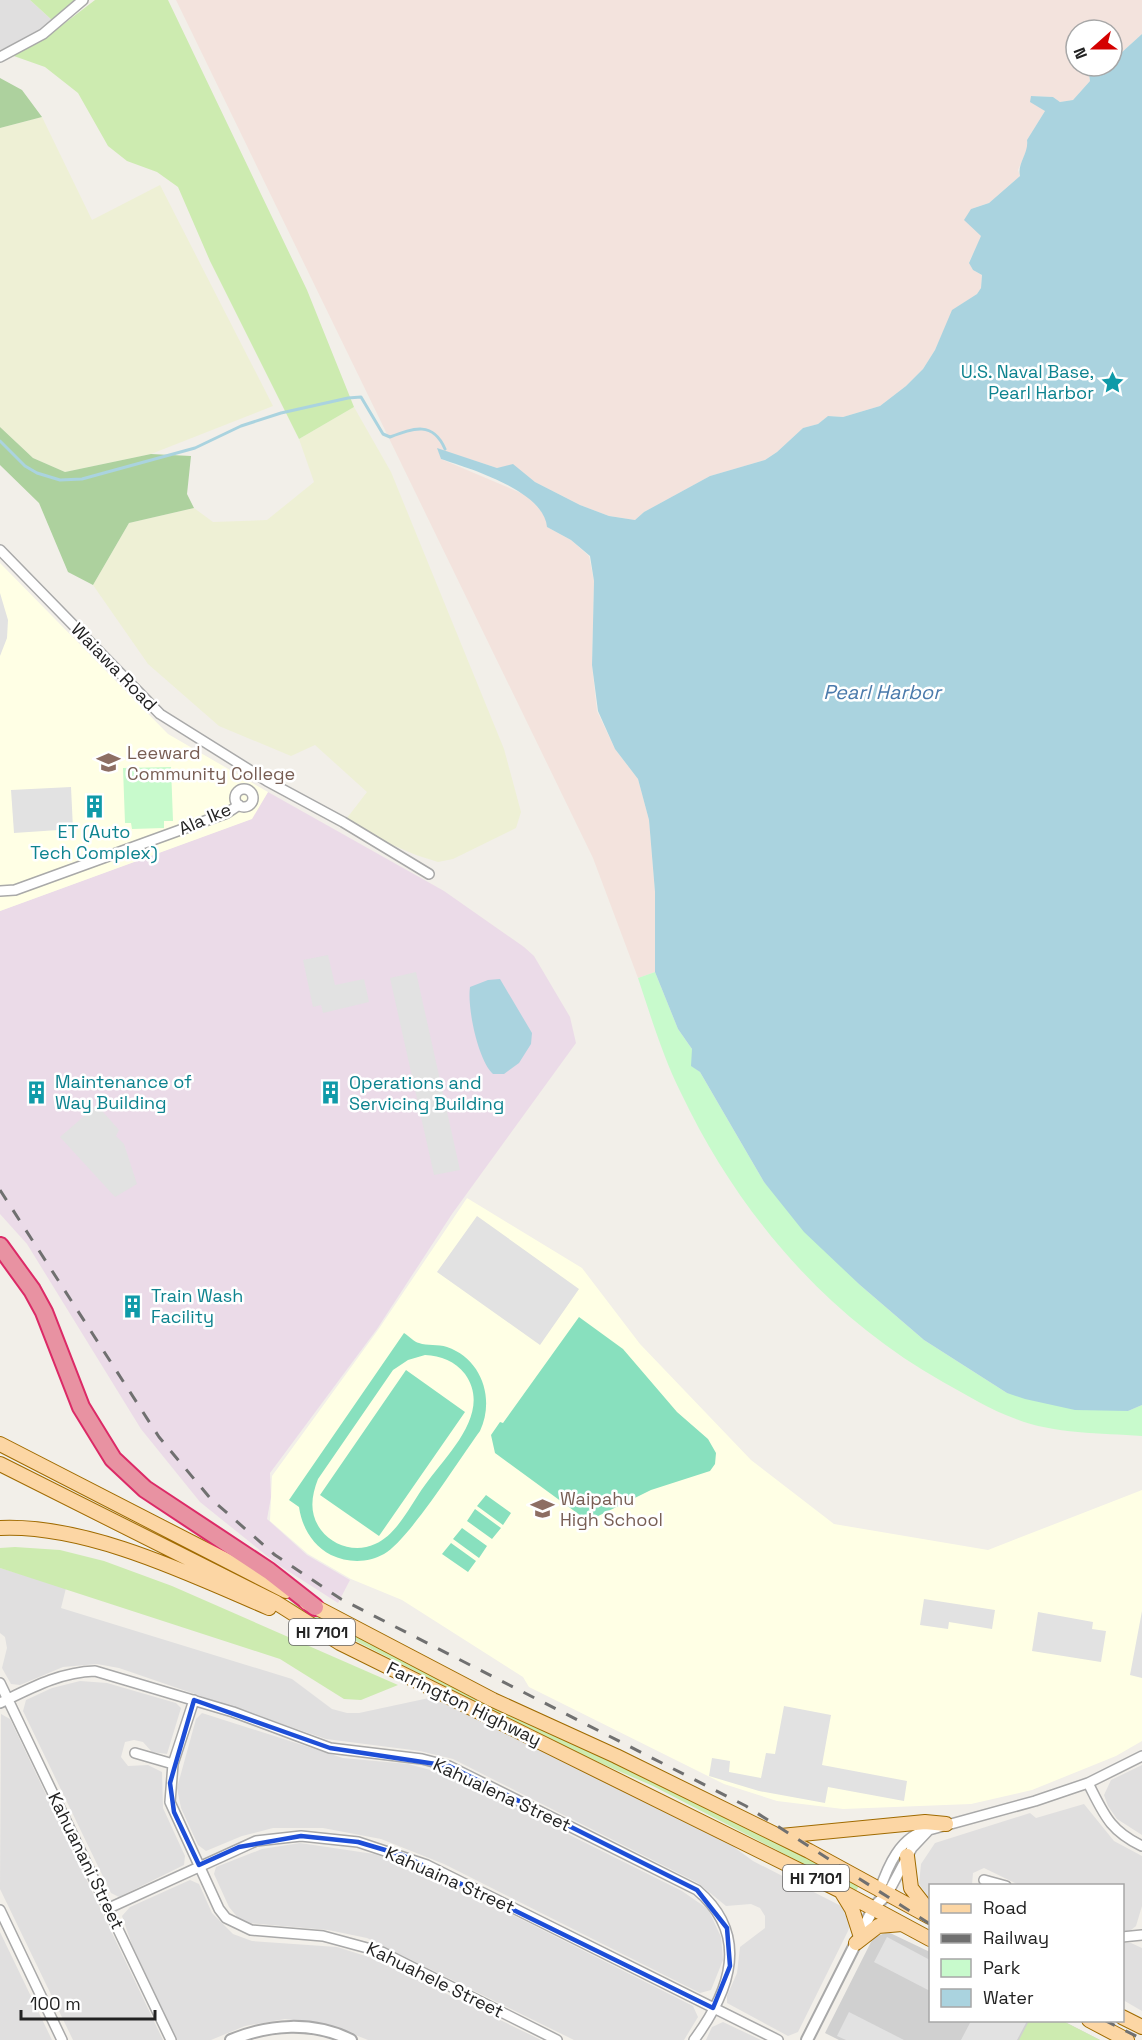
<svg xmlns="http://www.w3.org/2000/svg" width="1142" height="2040" font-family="'Space Grotesk',sans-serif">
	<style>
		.residential { fill: #e0dfdf }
		.industrial { fill: #ebdbe8 }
		.education { fill: #ffffe5 }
		.religious { fill: #d0d0d0 }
		.military { fill: #f3e3dd }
		.farmland { fill: #eef0d5 }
		.grass { fill: #cdebb0 }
		.forest { fill: #add19e }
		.park { fill: #c8facc }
		.pitch { fill: #88e0be; fill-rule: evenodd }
		.parking { fill: #e2e2e2 }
		.water { fill: #aad3df }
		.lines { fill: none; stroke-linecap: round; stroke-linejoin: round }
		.stream { stroke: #aad3df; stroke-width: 3 }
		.minor-casing { stroke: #a9a9a9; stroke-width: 12 }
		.tertiary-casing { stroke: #a9a9a9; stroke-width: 14 }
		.primary-casing { stroke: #a06b00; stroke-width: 16 }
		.motorway-casing { stroke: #dc2a67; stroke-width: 20 }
		.minor { stroke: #fff; stroke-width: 9 }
		.tertiary { stroke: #fff; stroke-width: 10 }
		.primary { stroke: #fcd6a4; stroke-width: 14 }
		.motorway { stroke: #e892a2; stroke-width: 16 }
		.rail { stroke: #707070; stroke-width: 3; stroke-dasharray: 12 12; stroke-linecap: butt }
		.marked { fill: none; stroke: #1d4ed8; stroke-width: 4.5; stroke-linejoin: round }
		.labels { text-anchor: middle; stroke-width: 5; stroke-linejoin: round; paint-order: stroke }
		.shield { fill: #fff; stroke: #646464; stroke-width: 1.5 }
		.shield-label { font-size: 16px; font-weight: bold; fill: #222 }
		.culture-label { font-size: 18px; fill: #0d838f; stroke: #fff; text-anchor: start }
		.street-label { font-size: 18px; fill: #222; stroke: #fff }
		.education-label { font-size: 18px; fill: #785e54; stroke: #fff; text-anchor: start }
		.water-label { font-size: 20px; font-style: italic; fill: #4a7aab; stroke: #fff }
	</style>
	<rect width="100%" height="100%" fill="#f2efe9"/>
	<!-- residential -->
	<path class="residential" d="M 0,0 L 30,0 L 53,21 L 25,39 L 0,50 Z
		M 0,1568 L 66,1588 L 61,1608 L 292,1679 L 332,1709 L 347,1713 L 359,1713 L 429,1698 L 466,1712 L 727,1842 L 753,1861 L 841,1906 L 846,1911 L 850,1925 L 848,1931 L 798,2032 L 788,2036 L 727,2003 L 727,1996 L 737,1973 L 740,1947 L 765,1928 L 765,1916 L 760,1908 L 751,1904 L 726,1906 L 698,1883 L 453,1759 L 420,1751 L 326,1739 L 119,1668 L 97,1664 L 63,1667 L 20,1685 L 11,1684 L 2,1668 L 7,1648 L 5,1637 L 0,1633 Z
		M 80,1681 L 107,1683 L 176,1703 L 181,1708 L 167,1754 L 152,1752 L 143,1742 L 134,1740 L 125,1742 L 121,1757 L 128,1766 L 148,1765 L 162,1772 L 163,1808 L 185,1856 L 184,1865 L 119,1897 L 111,1893 L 23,1711 L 26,1700 L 52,1688 Z
		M 202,1713 L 343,1758 L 408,1764 L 449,1775 L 682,1891 L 708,1909 L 721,1937 L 723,1960 L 711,1990 L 700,1993 L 444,1864 L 381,1839 L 323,1828 L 273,1828 L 242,1836 L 206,1851 L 198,1845 L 181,1808 L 177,1788 L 196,1719 Z
		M 1,1714 L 10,1719 L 163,2040 L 73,2040 L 0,1889 Z
		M 1142,1765 L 1142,1835 L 1117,1819 L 1108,1806 L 1104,1795 L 1111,1780 Z
		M 1084,1804 L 1114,1841 L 1142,1856 L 1142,1906 L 1136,1926 L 1131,1930 L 1123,1932 L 1122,1886 L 1019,1885 L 984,1868 L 973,1873 L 972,1885 L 930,1886 L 930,1899 L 919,1884 L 921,1864 L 935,1843 L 1030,1813 L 1036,1818 Z
		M 300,1843 L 374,1854 L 423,1870 L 693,2006 L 698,2017 L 684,2040 L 574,2040 L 367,1938 L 328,1930 L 247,1923 L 239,1919 L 229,1907 L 214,1874 L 216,1867 L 262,1849 Z
		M 190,1880 L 199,1884 L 212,1913 L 233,1934 L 252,1941 L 337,1947 L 375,1959 L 541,2040 L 368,2040 L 330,2025 L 285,2019 L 245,2026 L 211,2040 L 177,2040 L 132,1945 L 122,1916 L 130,1907 Z
		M 0,1932 L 52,2040 L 0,2040 Z
		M 1123,1943 L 1131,1943 L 1142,1948 L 1142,2011 L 1123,2000 Z
		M 723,2022 L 761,2040 L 706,2040 L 712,2027 Z"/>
	<!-- industrial -->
	<path class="industrial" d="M 268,792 L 444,891 L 524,947 L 534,956 L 570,1017 L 576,1043 L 452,1214 L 377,1329 L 270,1473 L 271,1497 L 267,1519 L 307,1555 L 350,1580 L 338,1603 L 277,1564 L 200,1502 L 141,1429 L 27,1244 L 0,1214 L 0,911 L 251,819 Z"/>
	<!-- education -->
	<path class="education" d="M 0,563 L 168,734 L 268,792 L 252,819 L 0,911 Z
		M 467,1198 L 582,1268 L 640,1344 L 751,1460 L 834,1524 L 988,1550 L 1142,1490 L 1142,1741 L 1116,1756 L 1032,1790 L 971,1804 L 843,1809 L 777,1801 L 724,1784 L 529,1687 L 523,1677 L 402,1600 L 351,1579 L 308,1554 L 270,1521 L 272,1476 L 378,1330 Z"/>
	<!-- religious -->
	<path class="religious" d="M 888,1932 L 930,1952 L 930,2020 L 1063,2021 L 1100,2040 L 839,2040 L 825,2033 L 871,1942 L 875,1937 Z"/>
	<!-- military -->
	<path class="military" d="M 176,0 L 1142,0 L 1142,34 L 1121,53 L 1112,57 L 1112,30 L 1076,30 L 1076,66 L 1099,66 L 1089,74 L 1090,81 L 1073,100 L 1060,102 L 1053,97 L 1031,96 L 1045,111 L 1027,140 L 1028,147 L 1018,170 L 1020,176 L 989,203 L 971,209 L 982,236 L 969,262 L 973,270 L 982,275 L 981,288 L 977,294 L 953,310 L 935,350 L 923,369 L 906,386 L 880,406 L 843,417 L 828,416 L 818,424 L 803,428 L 777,452 L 765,460 L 710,476 L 644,512 L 635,520 L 609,516 L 580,505 L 535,482 L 513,465 L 497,468 L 438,449 L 441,459 L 528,496 L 546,517 L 547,527 L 571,540 L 589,556 L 594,581 L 592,665 L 597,711 L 615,749 L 638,779 L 649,820 L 655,892 L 655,972 L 638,978 L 593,858 Z"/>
	<!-- farmland -->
	<path class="farmland" d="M 42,117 L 92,220 L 160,185 L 273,406 L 151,454 L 65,472 L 33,458 L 0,427 L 0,128 Z
		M 354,407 L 391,472 L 504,749 L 521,812 L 516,828 L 453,859 L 438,862 L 416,855 L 383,841 L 347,818 L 367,792 L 315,745 L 291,756 L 219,726 L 148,664 L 93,585 L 129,523 L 194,508 L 213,522 L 267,520 L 314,482 L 299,439 Z"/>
	<!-- grass -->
	<path class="grass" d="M 30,0 L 75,0 L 53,21 Z
		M 95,0 L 168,0 L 307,290 L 354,407 L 299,439 L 210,261 L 178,187 L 157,172 L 127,161 L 108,146 L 78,93 L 45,67 L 11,55 L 48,36 Z
		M 0,1457 L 595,1754 L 806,1853 L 860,1884 L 856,1891 L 653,1786 L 575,1752 L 0,1461 Z
		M 15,1547 L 60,1550 L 104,1561 L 172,1586 L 398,1685 L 361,1700 L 344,1699 L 280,1659 L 0,1568 L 0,1548 Z
		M 1029,2021 L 1063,2021 L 1100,2040 L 1019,2040 Z"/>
	<!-- forest -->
	<path class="forest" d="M 0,78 L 22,90 L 42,117 L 0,128 Z
		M 0,427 L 33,458 L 65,472 L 151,454 L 191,456 L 187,494 L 194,508 L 129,523 L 93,585 L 68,572 L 39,503 L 0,465 Z"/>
	<!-- park -->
	<path class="park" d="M 171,767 L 173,821 L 164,821 L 164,828 L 132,829 L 131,823 L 125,823 L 123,768 Z
		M 655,972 L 678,1029 L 692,1049 L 692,1066 L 700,1072 L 764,1182 L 860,1285 L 924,1340 L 1007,1393 L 1128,1411 L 1142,1405 L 1142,1436 C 1101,1433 1054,1434 1016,1419 C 990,1410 967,1395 943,1382 C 826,1316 738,1213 681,1093 C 663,1057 651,1017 638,978 Z"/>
	<!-- pitch -->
	<path class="pitch" d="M 579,1317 L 623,1349 L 677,1412 L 708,1439 L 716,1453 L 715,1464 L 710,1471 L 651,1490 L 588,1521 L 495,1453 L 491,1435 L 500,1422 L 503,1423 Z
		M 404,1333 C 409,1336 414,1342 419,1343 C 427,1346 438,1344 447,1347 C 482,1359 495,1399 480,1431 C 460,1458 409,1540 384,1554 C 368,1563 348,1563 331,1555 C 312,1545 302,1527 299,1507 L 289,1500 ZM 425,1355 C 441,1356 455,1361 465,1374 C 493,1413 446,1455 425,1485 C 411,1504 397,1535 375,1544 C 356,1553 333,1546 321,1530 C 309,1514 311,1497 318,1479 L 393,1370 L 408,1360 Z
		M 406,1370 L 465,1412 L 379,1536 L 320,1495 Z
		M 486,1495 L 511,1513 L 503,1525 L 477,1506 Z
		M 475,1509 L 501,1528 L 492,1539 L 467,1521 Z
		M 462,1528 L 487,1546 L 479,1558 L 453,1539 Z
		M 451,1543 L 476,1561 L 468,1572 L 442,1554 Z"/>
	<!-- parking -->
	<path class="parking" d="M 0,593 L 8,620 L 7,638 L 0,656 Z
		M 71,787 L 73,829 L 14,833 L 11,790 Z
		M 328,955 L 335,985 L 364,979 L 369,1002 L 323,1013 L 321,1005 L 313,1007 L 303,960 Z
		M 416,972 L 460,1170 L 434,1175 L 390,978 Z
		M 97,1105 L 119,1130 L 116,1136 L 124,1144 L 137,1184 L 115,1197 L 60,1137 Z
		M 477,1216 L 579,1289 L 540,1345 L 437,1272 Z
		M 924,1599 L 995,1610 L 992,1629 L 949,1622 L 948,1629 L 920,1625 Z
		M 1142,1611 L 1142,1678 L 1130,1675 Z
		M 1038,1612 L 1093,1622 L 1092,1629 L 1106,1631 L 1101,1662 L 1032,1651 Z
		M 784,1706 L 831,1715 L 822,1765 L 907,1781 L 904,1801 L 828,1787 L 825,1803 L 759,1791 L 709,1776 L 712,1758 L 730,1761 L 729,1772 L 761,1778 L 766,1753 L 775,1754 Z
		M 887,1937 L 930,1960 L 930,1991 L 874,1962 Z
		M 849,2012 L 904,2040 L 846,2040 L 837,2036 Z
		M 971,2021 L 971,2020 L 1027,2021 L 1017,2040 L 961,2040 Z"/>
	<!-- water -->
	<path class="water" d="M 1142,34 L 1142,1405 L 1128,1411 L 1075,1410 L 1025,1399 L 1007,1393 L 924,1340 L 860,1285 L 804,1232 L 764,1182 L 700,1072 L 691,1066 L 692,1049 L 678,1029 L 655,972 L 655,892 L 649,820 L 638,779 L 615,749 L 598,711 L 592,665 L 594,581 L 590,556 L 571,540 L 547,527 C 544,491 471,469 441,459 L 437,448 L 497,468 L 513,464 L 535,482 L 580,505 L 609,516 L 635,520 L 644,512 L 710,476 L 765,460 L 777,452 L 803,428 L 818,424 L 828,416 L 843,417 L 880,406 L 906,386 L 923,369 L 935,350 L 952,310 L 977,294 L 981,288 L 982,275 L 973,270 L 969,263 L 981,236 L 964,220 L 971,209 L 989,203 L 1020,176 C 1017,163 1029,153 1027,140 L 1045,111 L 1030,102 L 1031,96 L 1053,97 L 1060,102 L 1073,100 L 1090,81 L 1089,74 L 1099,66 L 1112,66 L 1112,57 L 1121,53 Z
		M 500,979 L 532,1033 L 531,1044 L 519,1063 L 504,1074 L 493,1074 C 478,1060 467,1008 470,987 L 488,980 Z"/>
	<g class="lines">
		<!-- stream -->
		<path class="stream" d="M 0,441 L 25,466 L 37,473 L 60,480 L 82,479 L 195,448 L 241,426 L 281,413 L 348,398 L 361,397 L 383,434 L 390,437 C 414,428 433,421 445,449"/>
		<defs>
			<path id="minor" d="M 0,57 L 43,34 L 83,0
				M 0,550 L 160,714 L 267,781 L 343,822 L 429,874
				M235 798a9 9 0 1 1 18 0a9 9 0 1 1-18 0Z
				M 0,891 L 15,890 L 227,813 L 239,805
				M 0,1683 L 171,2040
				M 194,1700 L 173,1764 L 170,1802 L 219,1909 L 226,1918 L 251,1930 L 323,1936 L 382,1952 L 557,2040
				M 0,1703 C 31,1688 60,1672 95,1671 L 233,1712 L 330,1748 L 422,1759 L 449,1766 L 697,1890 C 750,1935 731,1990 694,2040
				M 135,1753 L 173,1764
				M 1088,1783 C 1104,1814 1109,1830 1142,1846
				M 984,1880 L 1006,1886
				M 879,1892 C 887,1868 900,1835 929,1830
				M 888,1893 L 912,1848 L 929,1830 L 1035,1801 L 1088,1783 L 1142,1756
				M 109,1908 L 256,1841 L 301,1836 L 358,1842 L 427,1865 L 778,2040
				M 0,1910 L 62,2040
				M 1122,1937 L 1142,1935"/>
			<path id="tertiary" d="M 231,2040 C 269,2024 313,2021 351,2040
				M 807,2040 L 874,1907 L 888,1893"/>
			<path id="primary" d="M 0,1444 L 286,1591
				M 0,1464 L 275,1602 L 340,1643 L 841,1891 L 930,1939
				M 0,1528 C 87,1524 190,1574 269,1608
				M 306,1602 L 493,1700 L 616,1756 L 809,1851 L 930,1917
				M 781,1836 L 925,1822 L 946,1824
				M 907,1856 L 911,1888 L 929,1911
				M 841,1891 L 852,1909 L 860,1934
				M 856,1943 L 878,1926 L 902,1924
				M 1122,2017 L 1142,2027
				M 1089,2020 L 1127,2040"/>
			<path id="motorway" d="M 0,1246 L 32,1290 L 44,1312 L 81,1407 L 113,1459 L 145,1489 L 269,1571 L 315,1607"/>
		</defs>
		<!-- minor casing -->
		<use href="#minor" class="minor-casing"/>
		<!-- tertiary casing -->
		<use href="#tertiary" class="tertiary-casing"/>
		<!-- primary casing -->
		<use href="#primary" class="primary-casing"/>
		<!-- motorway casing -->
		<use href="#motorway" class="motorway-casing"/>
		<!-- minor -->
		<use href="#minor" class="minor"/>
		<!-- tertiary -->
		<use href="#tertiary" class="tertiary"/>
		<!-- primary -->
		<use href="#primary" class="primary"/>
		<!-- motorway -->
		<use href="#motorway" class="motorway"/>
		<!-- rail -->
		<path class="rail" d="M 0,1190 L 159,1437 L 210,1498 L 275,1555 L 341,1599 L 746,1806 L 930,1924
			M 1104,2020 L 1142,2039"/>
	</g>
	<!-- marked area -->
	<path class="marked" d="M 194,1700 L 330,1748 L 449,1766 L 697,1890 L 727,1928 L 730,1966 L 713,2008 L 402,1855 L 358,1842 L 301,1836 L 239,1847 L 199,1865 L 174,1812 L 170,1783 Z"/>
	<!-- icons -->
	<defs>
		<symbol id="sight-bare" viewBox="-9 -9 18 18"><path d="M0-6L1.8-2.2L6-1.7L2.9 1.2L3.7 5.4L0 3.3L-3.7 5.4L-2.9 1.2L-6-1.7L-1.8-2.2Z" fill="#0f9aa8" stroke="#fff" stroke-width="2.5" paint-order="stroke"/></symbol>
		<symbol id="university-bare" viewBox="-9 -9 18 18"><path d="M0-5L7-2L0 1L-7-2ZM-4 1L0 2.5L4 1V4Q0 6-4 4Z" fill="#8d6e63" stroke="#fff" stroke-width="2.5" paint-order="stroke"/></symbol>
		<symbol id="building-bare" viewBox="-9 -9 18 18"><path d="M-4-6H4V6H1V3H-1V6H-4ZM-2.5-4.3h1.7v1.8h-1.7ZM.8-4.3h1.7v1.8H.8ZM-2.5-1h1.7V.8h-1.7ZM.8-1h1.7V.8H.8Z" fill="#0f9aa8" stroke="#fff" stroke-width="2.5" paint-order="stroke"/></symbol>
		<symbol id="school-bare" viewBox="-9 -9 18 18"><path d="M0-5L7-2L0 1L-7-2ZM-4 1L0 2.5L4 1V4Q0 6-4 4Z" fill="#8d6e63" stroke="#fff" stroke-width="2.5" paint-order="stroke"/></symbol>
	</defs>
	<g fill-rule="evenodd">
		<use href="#sight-bare" x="1096" y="366" width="33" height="33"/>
		<use href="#university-bare" x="92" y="746" width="33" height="33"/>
		<use href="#building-bare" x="78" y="790" width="33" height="33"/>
		<use href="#building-bare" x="20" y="1076" width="33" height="33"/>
		<use href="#building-bare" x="314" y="1076" width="33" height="33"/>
		<use href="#building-bare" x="116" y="1290" width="33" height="33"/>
		<use href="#school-bare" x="526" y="1492" width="33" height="33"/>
	</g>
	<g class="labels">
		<!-- shield labels -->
		<g class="shield">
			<rect x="289" y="1619" width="66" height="26" rx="4.5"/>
			<rect x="783" y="1865" width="66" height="26" rx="4.5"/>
		</g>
		<g class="shield-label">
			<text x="322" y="1638">HI 7101</text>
			<text x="816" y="1884">HI 7101</text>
		</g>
		<!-- culture labels -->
		<g class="culture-label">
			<text x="1094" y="378" text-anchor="end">U.S. Naval Base,<tspan x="1094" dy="21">Pearl Harbor</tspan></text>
			<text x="94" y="838" text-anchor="middle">ET (Auto<tspan x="94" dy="21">Tech Complex)</tspan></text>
			<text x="55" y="1088">Maintenance of<tspan x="55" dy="21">Way Building</tspan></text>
			<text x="349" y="1089">Operations and<tspan x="349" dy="21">Servicing Building</tspan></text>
			<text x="151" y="1302">Train Wash<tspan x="151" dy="21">Facility</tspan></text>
		</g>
		<!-- street labels -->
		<g class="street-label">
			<text transform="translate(114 667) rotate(46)" y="6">Waiawa Road</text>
			<text transform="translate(205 819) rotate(-23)" y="6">Ala Ike</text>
			<text transform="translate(464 1704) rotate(26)" y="6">Farrington Highway</text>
			<text transform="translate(502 1795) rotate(25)" y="6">Kahualena Street</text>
			<text transform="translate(86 1861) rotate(64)" y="6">Kahuanani Street</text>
			<text transform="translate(450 1880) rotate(24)" y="6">Kahuaina Street</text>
			<text transform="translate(435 1980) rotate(26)" y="6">Kahuahele Street</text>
		</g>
		<!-- education labels -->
		<g class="education-label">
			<text x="127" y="759">Leeward<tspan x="127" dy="21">Community College</tspan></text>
			<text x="560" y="1505">Waipahu<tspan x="560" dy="21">High School</tspan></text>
		</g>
		<!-- water labels -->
		<g class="water-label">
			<text x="882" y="699">Pearl Harbor</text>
		</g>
	</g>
	<!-- legend -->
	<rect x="929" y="1884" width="195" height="138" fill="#ffffff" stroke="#a7a7a7" stroke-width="1.5"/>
	<rect x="941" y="1904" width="30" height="9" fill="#fcd6a4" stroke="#a7a7a7" stroke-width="1.5"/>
	<text x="983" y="1914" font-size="18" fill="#222222">Road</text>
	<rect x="941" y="1934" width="30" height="9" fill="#707070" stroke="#a7a7a7" stroke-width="1.5"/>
	<text x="983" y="1944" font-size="18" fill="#222222">Railway</text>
	<rect x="941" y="1959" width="30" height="18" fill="#c8facc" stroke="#a7a7a7" stroke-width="1.5"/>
	<text x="983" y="1974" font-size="18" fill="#222222">Park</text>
	<rect x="941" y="1989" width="30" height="18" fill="#aad3df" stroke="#a7a7a7" stroke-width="1.5"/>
	<text x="983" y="2004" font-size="18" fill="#222222">Water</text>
	<!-- north arrow -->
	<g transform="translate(1094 48) rotate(249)"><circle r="28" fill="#ffffff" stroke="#a7a7a7" stroke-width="1.5"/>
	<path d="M0-4.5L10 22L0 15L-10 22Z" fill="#d40000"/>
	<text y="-9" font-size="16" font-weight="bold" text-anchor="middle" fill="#222222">N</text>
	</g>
	<!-- scale -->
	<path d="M21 2010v9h134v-9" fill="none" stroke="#222222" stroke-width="3"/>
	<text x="30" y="2010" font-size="18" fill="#222222" stroke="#ffffff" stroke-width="4.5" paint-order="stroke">100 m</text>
</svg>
